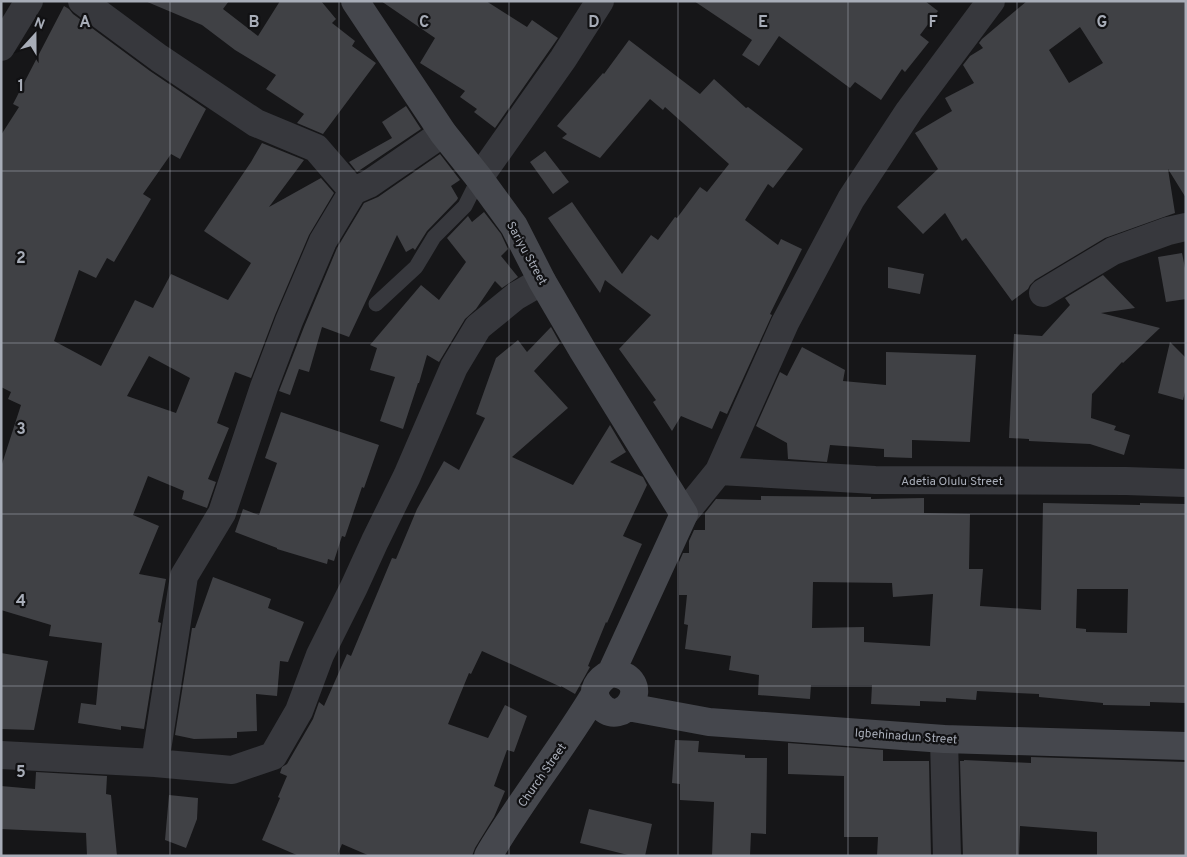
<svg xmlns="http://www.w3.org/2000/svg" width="1187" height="857" font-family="Overpass,sans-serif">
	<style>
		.building { fill: #404145; fill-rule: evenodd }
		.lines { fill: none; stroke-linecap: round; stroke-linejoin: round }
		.lane { stroke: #37383d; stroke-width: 15 }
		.street { stroke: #37383d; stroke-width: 28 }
		.secondary { stroke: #45474d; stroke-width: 28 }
		.grid { fill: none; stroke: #a8adb8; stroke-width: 1; stroke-opacity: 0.55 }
		.labels { text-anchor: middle; stroke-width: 4.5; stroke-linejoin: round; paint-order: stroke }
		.street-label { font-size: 12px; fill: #a8adb8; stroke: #111113 }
		.grid-label { font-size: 16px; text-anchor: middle; font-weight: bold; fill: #a8adb8; stroke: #111113; stroke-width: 4.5; stroke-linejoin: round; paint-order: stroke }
	</style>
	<rect width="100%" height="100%" fill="#161618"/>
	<!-- building -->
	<path class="building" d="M 145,1 L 229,1 L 223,9 L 258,36 L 280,1 L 321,1 L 336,19 L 332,23 L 355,41 L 352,46 L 376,63 L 323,134 L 297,123 L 304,114 L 266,89 L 276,75 L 235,50 L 202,25 Z
		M 381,1 L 486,1 L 527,27 L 532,20 L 558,38 L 495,128 L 474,112 L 477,109 L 460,97 L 465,91 L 420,63 L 435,38 Z
		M 694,1 L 925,1 L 938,11 L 920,35 L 929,42 L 905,72 L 902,69 L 881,100 L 855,82 L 850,88 L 779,36 L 759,66 L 742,55 L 752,40 Z
		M 1027,1 L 1186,1 L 1186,198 L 1168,169 L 1175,213 L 1105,238 L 1035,280 L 1030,285 L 1028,289 L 1012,301 L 966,238 L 962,241 L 945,213 L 923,234 L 897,207 L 938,169 L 915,133 L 952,111 L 945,98 L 974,83 L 963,65 L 970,56 L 983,48 L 979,43 L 982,39 ZM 1080,27 L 1103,63 L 1069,83 L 1049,50 Z
		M 64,6 L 69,9 L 73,14 L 150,71 L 206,109 L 180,159 L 171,154 L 143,194 L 151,199 L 114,262 L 107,258 L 96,278 L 79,270 L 54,341 L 101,366 L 135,300 L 153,308 L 171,274 L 228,300 L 251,263 L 204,231 L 251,162 L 262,143 L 304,160 L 269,207 L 321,178 L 334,193 L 309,235 L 275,315 L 251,378 L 235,372 L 217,423 L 229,428 L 208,479 L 216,482 L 207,508 L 182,499 L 184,491 L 148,476 L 133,515 L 159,526 L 139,574 L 166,579 L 158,622 L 161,623 L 144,729 L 121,726 L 121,730 L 78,723 L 81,703 L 96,705 L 102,643 L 49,636 L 51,625 L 1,610 L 1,467 L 21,405 L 8,399 L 11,392 L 1,387 L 1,135 L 19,107 L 13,104 ZM 149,356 L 190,378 L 176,413 L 127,396 Z
		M 629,40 L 700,94 L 714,79 L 746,108 L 748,107 L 803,149 L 773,188 L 768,184 L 745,220 L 778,245 L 781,239 L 802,249 L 770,314 L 772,315 L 727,414 L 720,411 L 712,429 L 681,416 L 672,431 L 653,402 L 656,400 L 619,349 L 651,315 L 605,280 L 600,293 L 548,218 L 572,202 L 622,274 L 651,235 L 658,240 L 675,217 L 677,218 L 700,187 L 707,192 L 729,164 L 665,107 L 663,110 L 650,99 L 600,158 L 562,138 L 567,134 L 557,126 L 603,73 L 604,74 Z
		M 406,106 L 421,129 L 357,172 L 349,162 L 392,138 L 382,122 Z
		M 545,151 L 569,182 L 553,194 L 530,162 Z
		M 440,154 L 460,180 L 451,186 L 458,198 L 457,200 L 427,231 L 415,250 L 413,248 L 406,252 L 397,235 L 349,337 L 322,327 L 309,372 L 299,369 L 290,395 L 279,391 L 304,327 L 337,248 L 364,203 L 378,197 Z
		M 484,212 L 501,234 L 508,249 L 501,256 L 518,277 L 502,288 L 495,281 L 476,309 L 465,319 L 439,362 L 427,355 L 419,383 L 418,383 L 403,429 L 380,421 L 395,377 L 370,370 L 377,348 L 370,345 L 421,285 L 439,300 L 466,262 L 447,238 L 468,216 L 472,222 Z
		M 1182,253 L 1186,273 L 1186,299 L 1166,302 L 1158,257 Z
		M 888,267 L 924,274 L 920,294 L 888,288 Z
		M 1103,275 L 1135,308 L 1101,313 L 1160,328 L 1123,363 L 1122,362 L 1092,394 L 1091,418 L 1116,426 L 1114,430 L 1130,435 L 1124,455 L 1090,444 L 1029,441 L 1029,439 L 1009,438 L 1014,334 L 1042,336 L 1070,305 L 1065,298 Z
		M 551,327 L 560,343 L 534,371 L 568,408 L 512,457 L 573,485 L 610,425 L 626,452 L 610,462 L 643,477 L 647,485 L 623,536 L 642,544 L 607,623 L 606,622 L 588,666 L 590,667 L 575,694 L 561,686 L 561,687 L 482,651 L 471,674 L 469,673 L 448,724 L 488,738 L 505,705 L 527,716 L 514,752 L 507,750 L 494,786 L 505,791 L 494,817 L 475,848 L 472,856 L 370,856 L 342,844 L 337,856 L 299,856 L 262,840 L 280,798 L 278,797 L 287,776 L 280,773 L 282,767 L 287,764 L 313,719 L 319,702 L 324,706 L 347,654 L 351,656 L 392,558 L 396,559 L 417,509 L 444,461 L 459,470 L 485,418 L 476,414 L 496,358 L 518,340 L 527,352 Z
		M 1170,342 L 1186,358 L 1186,388 L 1183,400 L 1158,393 Z
		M 802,347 L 845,370 L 843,381 L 886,385 L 886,352 L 976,355 L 970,442 L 912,440 L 912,458 L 884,457 L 884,449 L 830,445 L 827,462 L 788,459 L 787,443 L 756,426 L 780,372 L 787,376 Z
		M 281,412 L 379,445 L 364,488 L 362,487 L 345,537 L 342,536 L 334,561 L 328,559 L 327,564 L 277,549 L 277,548 L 235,532 L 243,509 L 259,515 L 277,463 L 265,458 Z
		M 761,496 L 871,497 L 871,499 L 924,498 L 924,513 L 970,514 L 969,569 L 983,569 L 980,606 L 1041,610 L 1043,503 L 1140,505 L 1140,503 L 1186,504 L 1186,703 L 1150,702 L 1150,706 L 1103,705 L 1103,703 L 1039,697 L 1039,694 L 977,691 L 976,700 L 946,698 L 946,702 L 920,701 L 920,706 L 871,704 L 872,685 L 811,685 L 810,699 L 758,695 L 759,675 L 729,670 L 731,656 L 685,649 L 688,625 L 684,624 L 687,595 L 679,595 L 679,562 L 683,553 L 689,553 L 689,541 L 694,530 L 705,530 L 705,513 L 716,499 L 761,500 ZM 813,582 L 892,583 L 893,597 L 933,594 L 930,646 L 864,642 L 864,627 L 812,628 ZM 1077,589 L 1128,589 L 1127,633 L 1086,632 L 1086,629 L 1076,628 Z
		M 213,577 L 271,599 L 268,608 L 304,622 L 288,662 L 280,661 L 277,696 L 256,694 L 257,731 L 237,732 L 237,738 L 194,739 L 175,735 L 192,628 L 195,628 Z
		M 1,653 L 48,661 L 34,730 L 1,729 Z
		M 675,740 L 699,741 L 698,752 L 745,755 L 745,758 L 767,758 L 766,834 L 751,833 L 750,856 L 712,856 L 714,802 L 680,800 L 680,784 L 672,783 Z
		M 788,743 L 883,750 L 883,761 L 929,761 L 931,856 L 877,856 L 878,837 L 844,837 L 844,776 L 788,774 Z
		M 1031,757 L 1186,762 L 1186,856 L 1097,856 L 1097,832 L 1020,826 L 1019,856 L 963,856 L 960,761 L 964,761 L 964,760 L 1031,763 Z
		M 36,772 L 107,776 L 106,794 L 111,795 L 117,856 L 87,856 L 86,833 L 1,829 L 1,786 L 35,789 Z
		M 169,795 L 198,798 L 197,819 L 186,848 L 165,840 Z
		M 589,809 L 652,824 L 645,856 L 632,856 L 580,843 Z"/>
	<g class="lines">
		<!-- lane -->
		<path class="lane" d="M 376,304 L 416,267 L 434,237 L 465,206 L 479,178"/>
		<!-- street -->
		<path class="street" d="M 82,1 L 159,58 L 256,123 L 316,148 L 353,191
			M 1,47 L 29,1
			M 479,178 L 563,59 L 600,1
			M 1043,293 L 1113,251 L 1168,231 L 1186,227
			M 719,471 L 875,480 L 1126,481 L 1186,483
			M 684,514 L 719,471 L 785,323 L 851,199 L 909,111 L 991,1
			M 944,739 L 947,856
			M 1,755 L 155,763 L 232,770 L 273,756 L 299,711 L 320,655 L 354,587 L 375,541 L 407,476 L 454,367 L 478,327 L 516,296 L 542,281
			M 155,763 L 184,576 L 222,513 L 264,387 L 289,321 L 323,241 L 353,191 L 369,184 L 443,133"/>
		<!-- secondary -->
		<path class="secondary" d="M 355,1 L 443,133 L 479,178 L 514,226 L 542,281 L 583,351 L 684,514 L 611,673 C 599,679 589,691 599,704 C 623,734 658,677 611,673
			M 628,707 L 709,722 L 944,739 L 1186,746
			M 488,856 C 521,800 562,749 595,694"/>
	</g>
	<!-- grid -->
	<path class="grid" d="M 170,1 L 170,856M 339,1 L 339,856M 509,1 L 509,856M 678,1 L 678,856M 848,1 L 848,856M 1017,1 L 1017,856M 1,171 L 1186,171M 1,343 L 1186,343M 1,514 L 1186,514M 1,686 L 1186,686"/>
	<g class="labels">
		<!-- street labels -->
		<g class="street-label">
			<text transform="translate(527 253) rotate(61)" y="4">Sariyu Street</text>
			<text x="952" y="485">Adetia Olulu Street</text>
			<text transform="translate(906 736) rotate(4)" y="4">Igbehinadun Street</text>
			<text transform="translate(542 775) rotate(-55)" y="4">Church Street</text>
		</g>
	</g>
	<g class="grid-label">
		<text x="85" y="27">A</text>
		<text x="254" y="27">B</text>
		<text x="424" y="27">C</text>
		<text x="594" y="27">D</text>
		<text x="763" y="27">E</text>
		<text x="933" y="27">F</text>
		<text x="1102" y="27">G</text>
		<text x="21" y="91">1</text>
		<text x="21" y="263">2</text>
		<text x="21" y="434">3</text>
		<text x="21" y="606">4</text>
		<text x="21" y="777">5</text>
	</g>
	<!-- border -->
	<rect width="1187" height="857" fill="none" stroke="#a8adb8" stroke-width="5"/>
	<!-- north arrow -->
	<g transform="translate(35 35) rotate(21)" stroke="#111113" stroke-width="4" paint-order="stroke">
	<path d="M0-4L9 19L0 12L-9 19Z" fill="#a8adb8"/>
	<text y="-8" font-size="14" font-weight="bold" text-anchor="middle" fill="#a8adb8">N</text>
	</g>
</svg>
